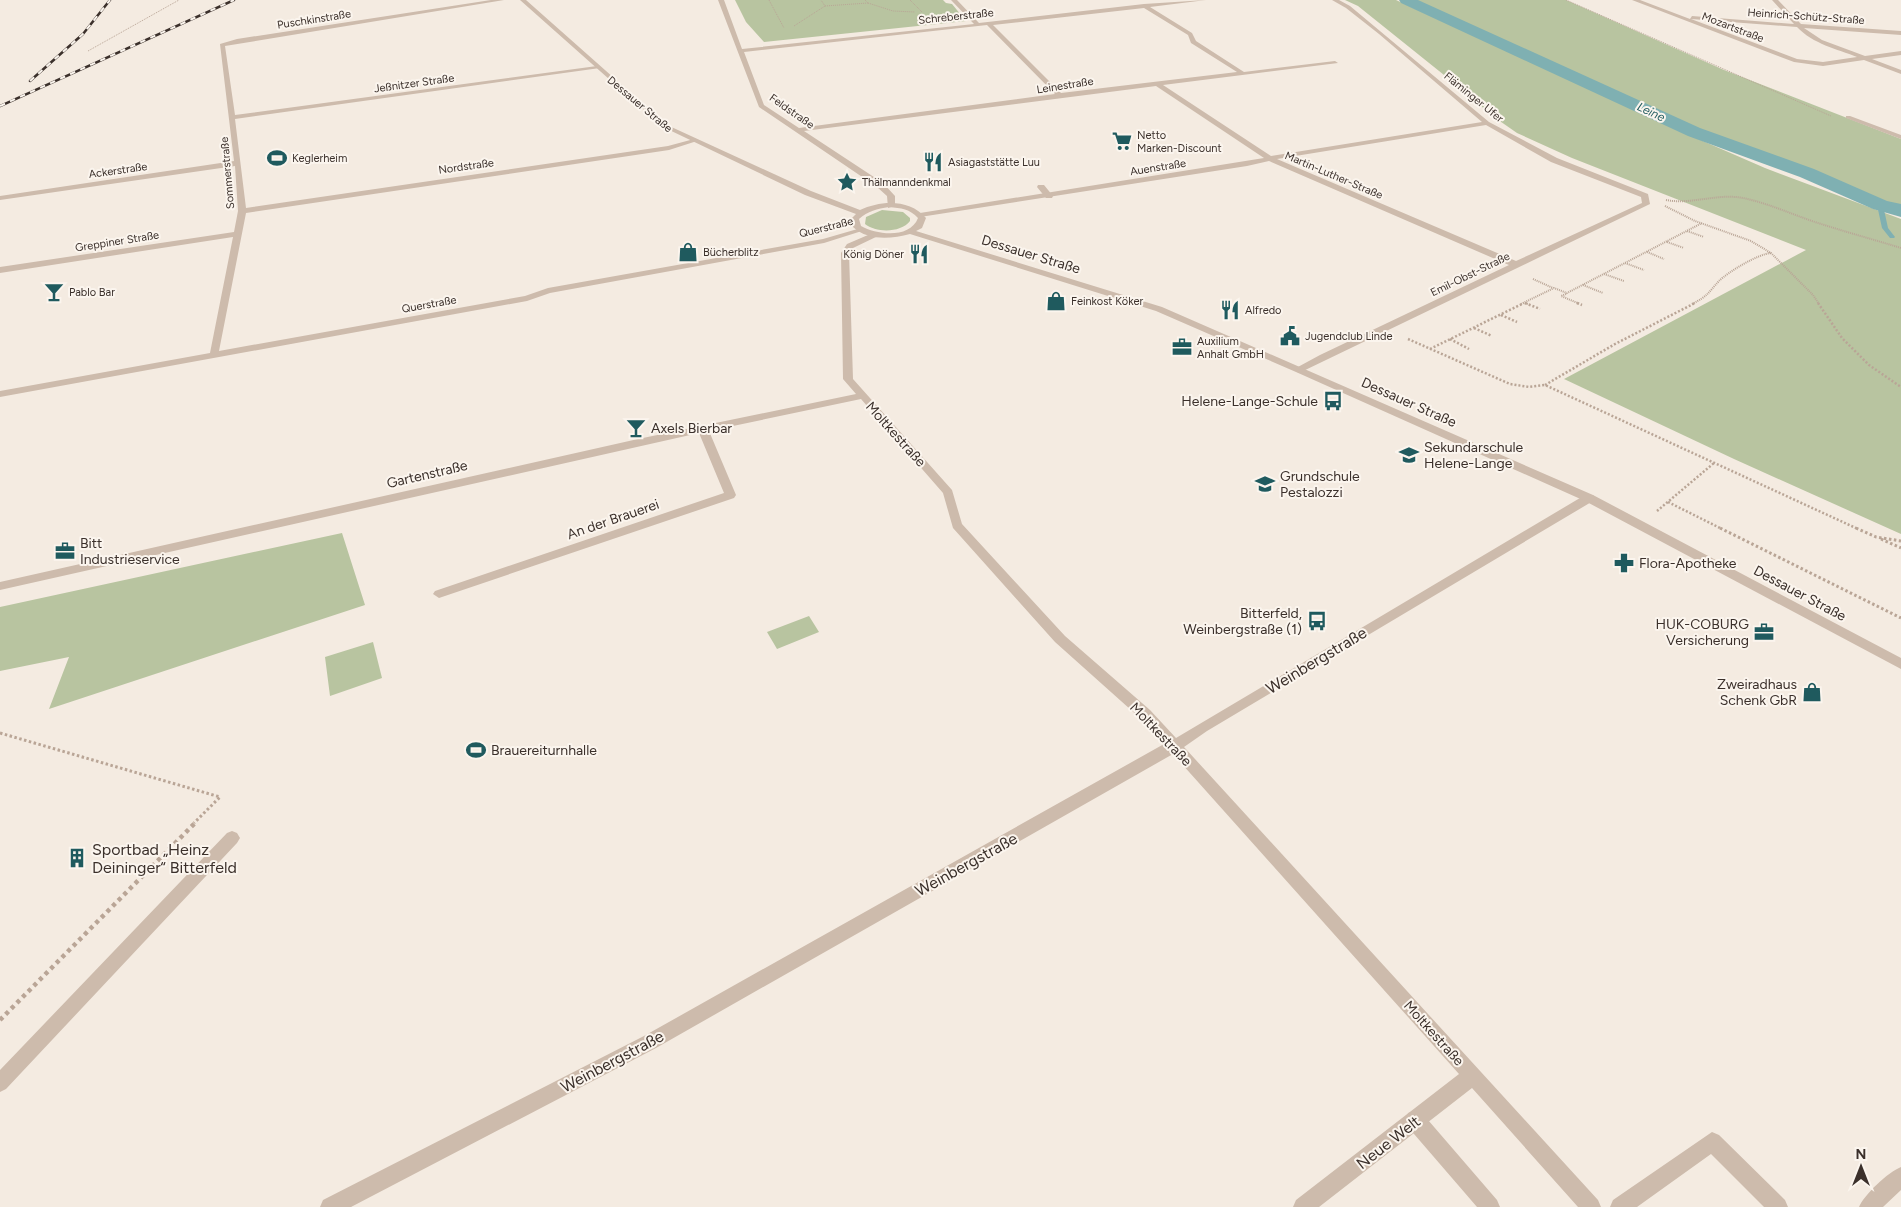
<svg xmlns="http://www.w3.org/2000/svg" width="1901" height="1207" font-family="Figtree,sans-serif">
	<style>
		.green { fill: #b8c4a0 }
		.lines { fill: none; stroke-linecap: round; stroke-linejoin: round }
		.stream { fill: #7fb0b2; fill-rule: evenodd }
		.canal { fill: #7fb0b2; fill-rule: evenodd }
		.path-far4 { stroke: #b9a596; stroke-width: 1; stroke-dasharray: 1 1; stroke-linecap: butt }
		.path-far3 { stroke: #b9a596; stroke-width: 2; stroke-dasharray: 1 1; stroke-linecap: butt }
		.path-far2 { stroke: #b9a596; stroke-width: 2.5; stroke-dasharray: 2 2; stroke-linecap: butt }
		.path-far1 { stroke: #b9a596; stroke-width: 3; stroke-dasharray: 2.5 2.5; stroke-linecap: butt }
		.path { stroke: #b9a596; stroke-width: 4.5; stroke-dasharray: 4 4; stroke-linecap: butt }
		.service { fill: #cdbbac; fill-rule: evenodd }
		.minor { fill: #cdbbac; fill-rule: evenodd }
		.tertiary { fill: #cdbbac; fill-rule: evenodd }
		.rail-casing { stroke: #3b302b; stroke-width: 2.5 }
		.rail { stroke: #fbf5ee; stroke-width: 2; stroke-dasharray: 5.5; stroke-linecap: butt }
		.labels { text-anchor: middle; stroke-width: 4; stroke-linejoin: round; paint-order: stroke }
		.far-street-label { font-size: 11px; fill: #3b302b; stroke: #fbf5ee }
		.far-poi-label { font-size: 11px; fill: #3b302b; stroke: #fbf5ee; text-anchor: start }
		.far-water-label { font-size: 12px; font-style: italic; fill: #1f5a5e; stroke: #fbf5ee }
		.street-label { font-size: 14px; fill: #3b302b; stroke: #fbf5ee }
		.poi-label { font-size: 14px; fill: #3b302b; stroke: #fbf5ee; text-anchor: start }
		.near-street-label { font-size: 16px; fill: #3b302b; stroke: #fbf5ee }
		.near-poi-label { font-size: 16px; fill: #3b302b; stroke: #fbf5ee; text-anchor: start }
	</style>
	<rect width="100%" height="100%" fill="#f4ebe1"/>
	<!-- green -->
	<path class="green" d="M 735,0 L 943,0 L 946,3 L 952,4 L 966,21 L 764,42 L 746,22 Z
		M 1345,0 L 1396,0 L 1696,138 L 1765,168 L 1901,219 L 1901,534 L 1734,459 L 1564,379 L 1806,250 L 1572,158 L 1517,133 L 1494,117 L 1454,83 L 1358,6 Z
		M 1406,0 L 1566,0 L 1724,70 L 1901,139 L 1901,211 L 1880,205 L 1807,173 L 1694,132 Z
		M 882,210 L 903,212 L 910,218 L 910,221 C 901,233 876,233 865,224 L 866,217 Z
		M 342,533 L 365,605 L 49,709 L 69,657 L 0,671 L 0,607 Z
		M 809,616 L 819,632 L 777,649 L 767,632 Z
		M 373,642 L 382,678 L 330,696 L 325,657 Z"/>
	<g class="lines">
		<!-- stream -->
		<path class="stream" d="M 1880,203 L 1883,205 L 1888,228 L 1895,237 L 1894,238 L 1890,238 L 1882,228 L 1877,205 Z"/>
		<!-- canal -->
		<path class="canal" d="M 1399,0 L 1418,0 L 1700,128 L 1814,169 L 1887,201 L 1901,204 L 1901,217 L 1873,209 L 1800,177 L 1688,136 L 1401,3 Z"/>
		<!-- path-far4 -->
		<path class="path-far4" d="M 769,0 L 784,28
			M 910,0 L 922,12
			M 1566,0 L 1831,116
			M 868,3 L 893,11 L 915,12
			M 825,6 L 868,3 L 865,0
			M 794,26 L 825,6 L 821,0
			M 88,51 L 179,0"/>
		<!-- path-far3 -->
		<path class="path-far3" d="M 1666,200 C 1691,205 1717,193 1743,198 C 1767,203 1789,213 1812,221 C 1842,231 1872,239 1901,248
			M 1665,206 L 1695,221 L 1751,241 L 1771,253 L 1813,295 L 1819,304
			M 1687,231 L 1704,237
			M 1667,242 L 1684,248
			M 1647,252 L 1664,259
			M 1625,263 L 1644,270
			M 1604,274 L 1624,281
			M 1533,279 L 1553,288
			M 1583,285 L 1603,293
			M 1566,294 L 1561,296 L 1580,304
			M 1525,303 L 1528,304
			M 1521,304 L 1554,288 L 1567,293 L 1702,223
			M 1692,304 C 1708,296 1708,293 1719,281 C 1728,272 1758,254 1771,253"/>
		<!-- path-far2 -->
		<path class="path-far2" d="M 1525,303 L 1540,309
			M 1577,303 L 1582,305
			M 1818,303 L 1842,338 L 1869,365 L 1901,387
			M 1501,315 L 1517,322
			M 1474,328 L 1492,336
			M 1408,339 L 1510,384 L 1529,387 L 1545,385 L 1858,529
			M 1450,339 L 1469,349
			M 1430,349 L 1524,303
			M 1545,385 L 1615,344 L 1695,303
			M 1668,502 L 1722,529
			M 1657,511 L 1714,463"/>
		<!-- path-far1 -->
		<path class="path-far1" d="M 1720,528 L 1901,618
			M 1856,528 L 1876,537 L 1901,541
			M 1881,539 L 1901,548
			M 0,733 L 220,797 L 194,823"/>
		<!-- path -->
		<path class="path" d="M 0,1020 L 196,822"/>
		<!-- service -->
		<path class="service" d="M 1038,185 L 1044,185 L 1053,196 L 1052,198 L 1046,198 L 1037,187 Z
			M 232,831 L 237,833 L 240,838 L 237,843 L 6,1089 L 0,1092 L 0,1070 L 227,833 Z
			M 1415,1111 L 1422,1113 L 1497,1200 L 1500,1207 L 1477,1207 L 1408,1127 L 1406,1120 L 1408,1113 Z
			M 1712,1132 L 1719,1135 L 1785,1200 L 1788,1207 L 1764,1207 L 1711,1154 L 1637,1207 L 1610,1207 L 1613,1200 Z
			M 1901,1167 L 1901,1190 L 1883,1207 L 1859,1207 C 1864,1195 1888,1172 1901,1167 Z"/>
		<!-- minor -->
		<path class="minor" d="M 491,0 L 504,0 L 225,46 L 235,115 L 597,66 L 600,68 L 235,119 L 246,208 L 668,146 L 694,139 L 697,141 L 669,150 L 246,213 L 219,351 L 525,296 L 548,288 L 823,239 L 861,228 L 865,230 L 824,243 L 550,293 L 527,301 L 0,397 L 0,391 L 210,353 L 233,237 L 0,273 L 0,267 L 234,232 L 238,211 L 235,166 L 0,200 L 0,196 L 234,161 L 220,44 L 237,39 Z
			M 718,0 L 724,0 L 742,49 L 974,24 L 951,0 L 957,0 L 979,23 L 1144,4 L 1206,0 L 1150,7 L 1192,33 L 1196,41 L 1244,72 L 1335,61 L 1338,63 L 1163,85 L 1271,156 L 1482,122 L 1379,34 L 1346,8 L 1332,0 L 1339,0 L 1350,6 L 1489,122 L 1557,158 L 1648,194 L 1650,204 L 1299,373 L 1294,370 L 1296,368 L 1320,355 L 1509,265 L 1269,161 L 1247,166 L 920,217 L 916,215 L 920,213 L 1264,158 L 1156,86 L 804,131 L 883,183 L 895,196 L 895,206 L 888,208 L 887,196 L 877,187 L 759,107 ZM 1144,8 L 1188,35 L 1191,43 L 1237,72 L 1061,93 L 993,25 ZM 987,25 L 1055,94 L 799,128 L 764,105 L 744,52 ZM 1486,125 L 1551,162 L 1641,197 L 1642,203 L 1516,261 L 1277,159 Z
			M 1632,0 L 1640,0 L 1690,19 L 1692,16 L 1794,24 L 1772,0 L 1778,0 L 1801,24 L 1901,31 L 1901,35 L 1804,28 L 1822,40 L 1865,56 L 1901,51 L 1901,55 L 1872,59 L 1901,70 L 1901,74 L 1864,60 L 1823,66 L 1794,62 ZM 1691,19 L 1797,27 C 1813,44 1837,49 1857,57 L 1823,62 L 1797,59 Z
			M 1846,116 L 1850,116 L 1901,135 L 1901,139 L 1846,118 Z
			M 875,232 L 878,232 L 878,236 L 853,248 L 849,253 L 853,379 L 952,490 L 962,524 L 1065,636 L 1150,710 L 1176,738 L 1585,495 L 1593,495 L 1595,498 L 1593,501 L 1207,731 L 1184,747 L 1598,1200 L 1601,1207 L 1578,1207 L 1472,1088 L 1319,1207 L 1293,1207 L 1296,1200 L 1459,1074 L 1173,754 L 656,1048 L 351,1207 L 320,1207 L 323,1200 L 644,1036 L 1164,744 L 1140,718 L 1055,642 L 953,528 L 943,493 L 861,399 L 709,431 L 736,495 L 734,498 L 439,598 L 433,594 L 435,591 L 724,493 L 699,433 L 0,590 L 0,582 L 638,439 L 856,394 L 843,379 L 841,253 L 847,244 Z"/>
		<!-- tertiary -->
		<path class="tertiary" d="M 520,0 L 526,0 L 667,125 L 811,191 L 860,210 C 881,200 910,199 926,218 L 922,228 L 916,231 L 1162,307 L 1593,495 L 1901,658 L 1901,669 L 1585,501 L 1296,372 L 1156,311 L 910,234 C 891,239 868,241 853,227 L 851,219 L 856,214 L 805,195 L 663,127 ZM 889,207 C 901,208 910,209 918,218 C 910,239 877,235 861,226 L 859,219 C 868,211 877,209 889,207 Z"/>
		<defs>
			<path id="rail" d="M 30,81 L 83,34 L 110,0
				M 0,106 L 234,0"/>
		</defs>
		<!-- rail casing -->
		<use href="#rail" class="rail-casing"/>
		<!-- rail -->
		<use href="#rail" class="rail"/>
	</g>
	<!-- icons -->
	<defs>
		<symbol id="supermarket-bare" viewBox="-9 -9 18 18"><path d="M-6-5.5h2.5l.6 2H6L4.5 2H-2.5L-4.4-4H-6ZM-1.5 3.2a1.3 1.3 0 1 0 .1 0ZM3 3.2a1.3 1.3 0 1 0 .1 0Z" fill="#1f5a5e" stroke="#fbf5ee" stroke-width="2.5" paint-order="stroke"/></symbol>
		<symbol id="stadium-bare" viewBox="-9 -9 18 18"><path d="M0-5a6.5 5 0 1 0 0 10a6.5 5 0 1 0 0-10ZM-3.5-1.8h7v3.6h-7Z" fill="#1f5a5e" stroke="#fbf5ee" stroke-width="2.5" paint-order="stroke"/></symbol>
		<symbol id="restaurant-bare" viewBox="-9 -9 18 18"><path d="M-5-6h1v4h1v-4h1v4h1v-4h1v5L-1.5 .5V6h-2V.5L-5-1ZM5-6V6H3V1.5H1.5Q1.5-4 5-6Z" fill="#1f5a5e" stroke="#fbf5ee" stroke-width="2.5" paint-order="stroke"/></symbol>
		<symbol id="sight-bare" viewBox="-9 -9 18 18"><path d="M0-6L1.8-2.2L6-1.7L2.9 1.2L3.7 5.4L0 3.3L-3.7 5.4L-2.9 1.2L-6-1.7L-1.8-2.2Z" fill="#1f5a5e" stroke="#fbf5ee" stroke-width="2.5" paint-order="stroke"/></symbol>
		<symbol id="shop-bare" viewBox="-9 -9 18 18"><path d="M-5-2.5h2.3a2.7 3.5 0 0 1 5.4 0H5L5.5 6h-11ZM-1.5-2.5h3a1.5 2.3 0 0 0-3 0Z" fill="#1f5a5e" stroke="#fbf5ee" stroke-width="2.5" paint-order="stroke"/></symbol>
		<symbol id="bar-bare" viewBox="-9 -9 18 18"><path d="M-6-5H6L.8 .8V4.5H3.5V6h-7V4.5H-.8V.8Z" fill="#1f5a5e" stroke="#fbf5ee" stroke-width="2.5" paint-order="stroke"/></symbol>
		<symbol id="civic-bare" viewBox="-9 -9 18 18"><path d="M-.6-6.5H3V-4.5H.6V-3L4-1V1h2V6H-6V1h2V-1L-.6-3ZM-1.2 2.5V6h2.4V2.5Z" fill="#1f5a5e" stroke="#fbf5ee" stroke-width="2.5" paint-order="stroke"/></symbol>
		<symbol id="office-bare" viewBox="-9 -9 18 18"><path d="M-6-3h4V-5.5h4V-3h4V5H-6ZM-1-4.5V-3h2v-1.5ZM-6 0V1H6V0Z" fill="#1f5a5e" stroke="#fbf5ee" stroke-width="2.5" paint-order="stroke"/></symbol>
		<symbol id="bus-bare" viewBox="-9 -9 18 18"><path d="M-5-6H5V4H4V6H2V4H-2V6H-4V4H-5ZM-3.5-4V0h7V-4ZM-3.5 1.2v1.5H-2V1.2ZM2 1.2v1.5H3.5V1.2Z" fill="#1f5a5e" stroke="#fbf5ee" stroke-width="2.5" paint-order="stroke"/></symbol>
		<symbol id="school-bare" viewBox="-9 -9 18 18"><path d="M0-5L7-2L0 1L-7-2ZM-4 1L0 2.5L4 1V4Q0 6-4 4Z" fill="#1f5a5e" stroke="#fbf5ee" stroke-width="2.5" paint-order="stroke"/></symbol>
		<symbol id="pharmacy-bare" viewBox="-9 -9 18 18"><path d="M-2-6h4v4h4v4h-4v4h-4v-4h-4v-4h4Z" fill="#1f5a5e" stroke="#fbf5ee" stroke-width="2.5" paint-order="stroke"/></symbol>
		<symbol id="building-bare" viewBox="-9 -9 18 18"><path d="M-4-6H4V6H1V3H-1V6H-4ZM-2.5-4.3h1.7v1.8h-1.7ZM.8-4.3h1.7v1.8H.8ZM-2.5-1h1.7V.8h-1.7ZM.8-1h1.7V.8H.8Z" fill="#1f5a5e" stroke="#fbf5ee" stroke-width="2.5" paint-order="stroke"/></symbol>
	</defs>
	<g fill-rule="evenodd">
		<use href="#supermarket-bare" x="1108" y="127" width="28" height="28"/>
		<use href="#stadium-bare" x="263" y="144" width="28" height="28"/>
		<use href="#restaurant-bare" x="919" y="148" width="28" height="28"/>
		<use href="#sight-bare" x="833" y="168" width="28" height="28"/>
		<use href="#shop-bare" x="674" y="238" width="28" height="28"/>
		<use href="#restaurant-bare" x="905" y="240" width="28" height="28"/>
		<use href="#bar-bare" x="40" y="278" width="28" height="28"/>
		<use href="#shop-bare" x="1042" y="287" width="28" height="28"/>
		<use href="#restaurant-bare" x="1216" y="296" width="28" height="28"/>
		<use href="#civic-bare" x="1276" y="322" width="28" height="28"/>
		<use href="#office-bare" x="1168" y="333" width="28" height="28"/>
		<use href="#bus-bare" x="1319" y="387" width="28" height="28"/>
		<use href="#bar-bare" x="622" y="414" width="28" height="28"/>
		<use href="#school-bare" x="1395" y="441" width="28" height="28"/>
		<use href="#school-bare" x="1251" y="470" width="28" height="28"/>
		<use href="#office-bare" x="51" y="537" width="28" height="28"/>
		<use href="#pharmacy-bare" x="1610" y="549" width="28" height="28"/>
		<use href="#bus-bare" x="1303" y="607" width="28" height="28"/>
		<use href="#office-bare" x="1750" y="618" width="28" height="28"/>
		<use href="#shop-bare" x="1798" y="678" width="28" height="28"/>
		<use href="#stadium-bare" x="462" y="736" width="28" height="28"/>
		<use href="#building-bare" x="63" y="844" width="28" height="28"/>
	</g>
	<g class="labels">
		<!-- far-street labels -->
		<g class="far-street-label">
			<text transform="translate(956 16) rotate(-6)" y="4">Schreberstraße</text>
			<text transform="translate(1806 16) rotate(4)" y="4">Heinrich-Schütz-Straße</text>
			<text transform="translate(314 19) rotate(-9)" y="4">Puschkinstraße</text>
			<text transform="translate(1733 27) rotate(21)" y="4">Mozartstraße</text>
			<text transform="translate(414 83) rotate(-8)" y="4">Jeßnitzer Straße</text>
			<text transform="translate(1065 85) rotate(-9)" y="4">Leinestraße</text>
			<text transform="translate(1474 97) rotate(39)" y="4">Fläminger Ufer</text>
			<text transform="translate(640 104) rotate(40)" y="4">Dessauer Straße</text>
			<text transform="translate(792 111) rotate(35)" y="4">Feldstraße</text>
			<text transform="translate(466 166) rotate(-8)" y="4">Nordstraße</text>
			<text transform="translate(1158 167) rotate(-9)" y="4">Auenstraße</text>
			<text transform="translate(118 170) rotate(-8)" y="4">Ackerstraße</text>
			<text transform="translate(227 173) rotate(-95)" y="4">Sommerstraße</text>
			<text transform="translate(1334 175) rotate(23)" y="4">Martin-Luther-Straße</text>
			<text transform="translate(826 227) rotate(-14)" y="4">Querstraße</text>
			<text transform="translate(117 241) rotate(-9)" y="4">Greppiner Straße</text>
			<text transform="translate(1470 274) rotate(-26)" y="4">Emil-Obst-Straße</text>
			<text transform="translate(429 304) rotate(-10)" y="4">Querstraße</text>
		</g>
		<!-- far-poi labels -->
		<g class="far-poi-label">
			<text x="1137" y="139">Netto<tspan x="1137" dy="13">Marken-Discount</tspan></text>
			<text x="292" y="162">Keglerheim</text>
			<text x="948" y="166">Asiagaststätte Luu</text>
			<text x="862" y="186">Thälmanndenkmal</text>
			<text x="703" y="256">Bücherblitz</text>
			<text x="904" y="258" text-anchor="end">König Döner</text>
			<text x="69" y="296">Pablo Bar</text>
			<text x="1071" y="305">Feinkost Köker</text>
			<text x="1245" y="314">Alfredo</text>
			<text x="1305" y="340">Jugendclub Linde</text>
			<text x="1197" y="345">Auxilium<tspan x="1197" dy="13">Anhalt GmbH</tspan></text>
		</g>
		<!-- far-water labels -->
		<g class="far-water-label">
			<text transform="translate(1651 112) rotate(25)" y="4">Leine</text>
		</g>
		<!-- street labels -->
		<g class="street-label">
			<text transform="translate(1031 254) rotate(17)" y="5">Dessauer Straße</text>
			<text transform="translate(1409 402) rotate(24)" y="5">Dessauer Straße</text>
			<text transform="translate(896 434) rotate(48)" y="5">Moltkestraße</text>
			<text transform="translate(427 474) rotate(-13)" y="5">Gartenstraße</text>
			<text transform="translate(613 519) rotate(-19)" y="5">An der Brauerei</text>
			<text transform="translate(1800 593) rotate(28)" y="5">Dessauer Straße</text>
			<text transform="translate(1161 734) rotate(46)" y="5">Moltkestraße</text>
			<text transform="translate(1434 1033) rotate(48)" y="5">Moltkestraße</text>
		</g>
		<!-- poi labels -->
		<g class="poi-label">
			<text x="1318" y="406" text-anchor="end">Helene-Lange-Schule</text>
			<text x="651" y="433">Axels Bierbar</text>
			<text x="1424" y="452">Sekundarschule<tspan x="1424" dy="16">Helene-Lange</tspan></text>
			<text x="1280" y="481">Grundschule<tspan x="1280" dy="16">Pestalozzi</tspan></text>
			<text x="80" y="548">Bitt<tspan x="80" dy="16">Industrieservice</tspan></text>
			<text x="1639" y="568">Flora-Apotheke</text>
			<text x="1302" y="618" text-anchor="end">Bitterfeld,<tspan x="1302" dy="16">Weinbergstraße (1)</tspan></text>
			<text x="1749" y="629" text-anchor="end">HUK-COBURG<tspan x="1749" dy="16">Versicherung</tspan></text>
			<text x="1797" y="689" text-anchor="end">Zweiradhaus<tspan x="1797" dy="16">Schenk GbR</tspan></text>
			<text x="491" y="755">Brauereiturnhalle</text>
		</g>
		<!-- near-street labels -->
		<g class="near-street-label">
			<text transform="translate(1316 660) rotate(-31)" y="6">Weinbergstraße</text>
			<text transform="translate(966 864) rotate(-29)" y="6">Weinbergstraße</text>
			<text transform="translate(612 1061) rotate(-28)" y="6">Weinbergstraße</text>
			<text transform="translate(1388 1142) rotate(-38)" y="6">Neue Welt</text>
		</g>
		<!-- near-poi labels -->
		<g class="near-poi-label">
			<text x="92" y="855">Sportbad „Heinz<tspan x="92" dy="18">Deininger“ Bitterfeld</tspan></text>
		</g>
	</g>
	<!-- north arrow -->
	<g transform="translate(1861 1167)" stroke="#fbf5ee" stroke-width="4" paint-order="stroke">
	<path d="M0-4L9 19L0 12L-9 19Z" fill="#3b302b"/>
	<text y="-8" font-size="14" font-weight="bold" text-anchor="middle" fill="#3b302b">N</text>
	</g>
</svg>
